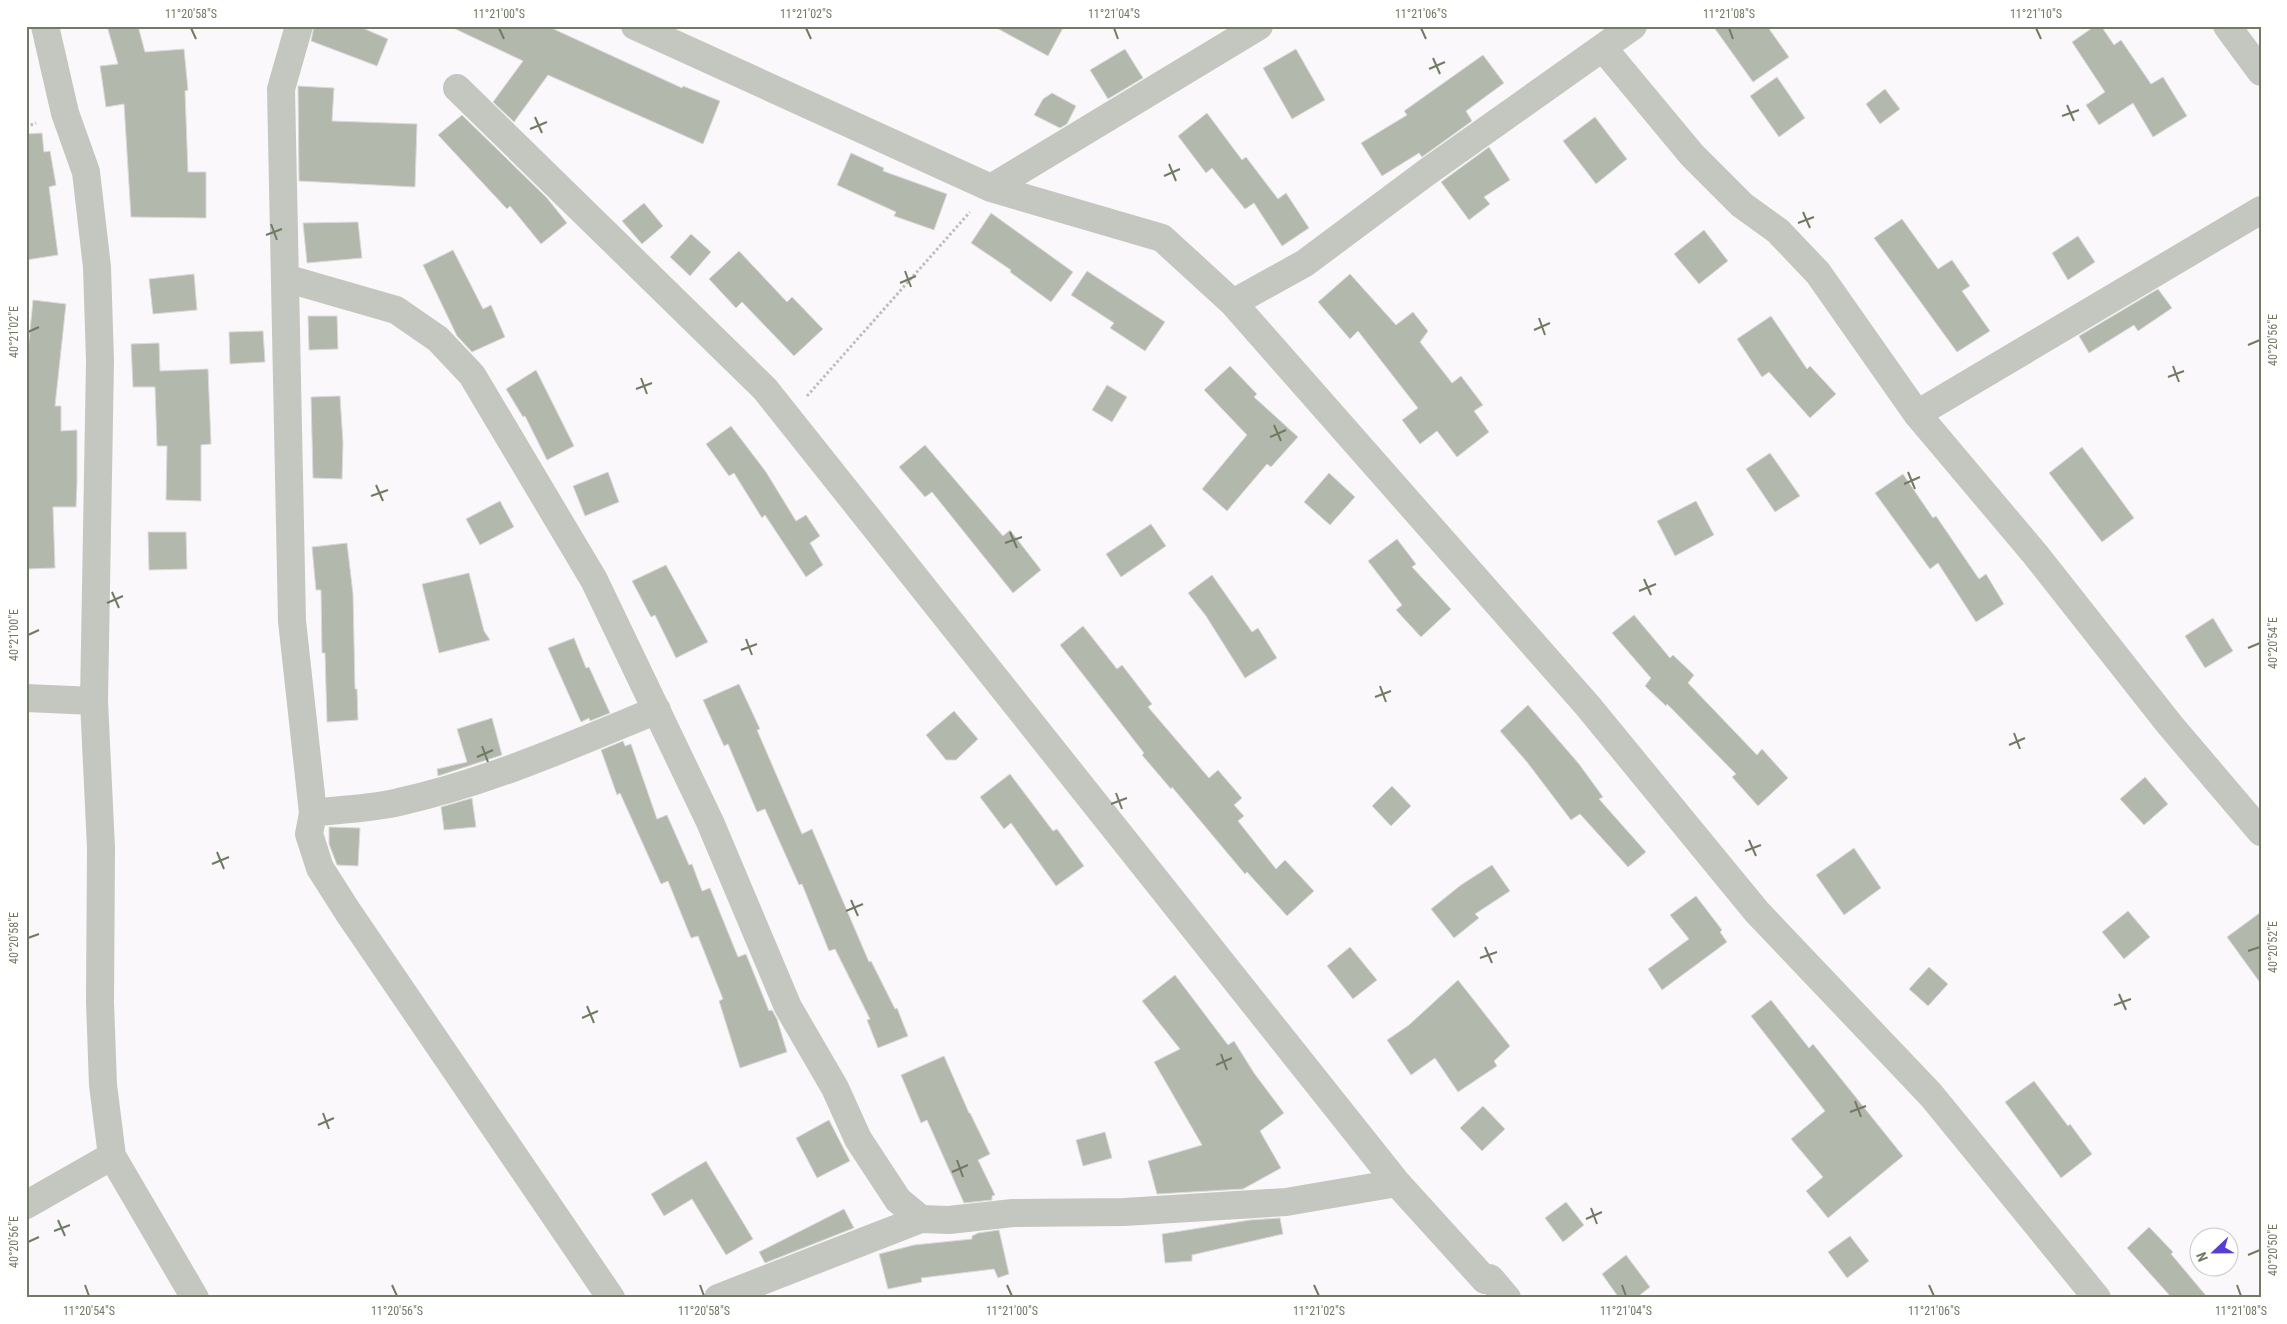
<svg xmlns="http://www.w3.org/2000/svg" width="2287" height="1324" font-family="'Roboto Condensed',sans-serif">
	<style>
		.building { fill: #b3b8ac; stroke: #dcdadc }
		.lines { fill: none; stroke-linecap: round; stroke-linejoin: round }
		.path { stroke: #bcbeb8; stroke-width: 3; stroke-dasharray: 2.5 2.5; stroke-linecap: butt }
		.street { stroke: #c4c7bf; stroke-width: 28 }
		.ticks { fill: none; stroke: #717a63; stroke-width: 2 }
		.neatline { fill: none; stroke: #717a63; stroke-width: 2 }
		.ticks-label { font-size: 12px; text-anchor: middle; fill: #717a63 }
	</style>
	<rect width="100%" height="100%" fill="#faf8fa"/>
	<!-- building -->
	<path class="building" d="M 107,26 L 138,26 L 145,52 L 184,49 L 188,90 L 185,91 L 188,172 L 206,172 L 206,218 L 131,217 L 124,104 L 106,107 L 100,66 L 118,64 Z
		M 314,26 L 358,26 L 388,39 L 377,66 L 311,41 Z
		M 449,26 L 547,26 L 682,88 L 683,86 L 720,101 L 703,144 L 548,75 L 514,122 L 493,102 L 523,61 Z
		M 993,26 L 1064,26 L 1048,56 Z
		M 1713,26 L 1767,26 L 1789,57 L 1753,82 Z
		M 2095,26 L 2101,26 L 2114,45 L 2121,40 L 2151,84 L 2163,77 L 2187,116 L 2153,137 L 2133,103 L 2099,125 L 2086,105 L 2105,92 L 2072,42 Z
		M 1125,49 L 1143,78 L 1108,99 L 1090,70 Z
		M 1296,49 L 1325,100 L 1292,119 L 1263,68 Z
		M 1483,55 L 1504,83 L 1466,111 L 1472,121 L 1422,157 L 1419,153 L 1382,176 L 1361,143 L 1407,115 L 1404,111 Z
		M 1777,77 L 1805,118 L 1779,137 L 1750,96 Z
		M 298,86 L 334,88 L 332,121 L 417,124 L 415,187 L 299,181 Z
		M 1885,89 L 1900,109 L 1880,124 L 1866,104 Z
		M 1052,93 L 1076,106 L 1067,124 L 1060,128 L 1034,115 L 1043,99 Z
		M 1207,113 L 1242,160 L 1246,157 L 1278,199 L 1286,193 L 1309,228 L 1282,246 L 1254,203 L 1245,209 L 1212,168 L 1206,173 L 1178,136 Z
		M 462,115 L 547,198 L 567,223 L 541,244 L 510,206 L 507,209 L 438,135 Z
		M 1595,117 L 1627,159 L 1596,184 L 1563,141 Z
		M 42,133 L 44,152 L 50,151 L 56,185 L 49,187 L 58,255 L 26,260 L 26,134 Z
		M 1489,147 L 1510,180 L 1484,197 L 1490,204 L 1469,220 L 1441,182 Z
		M 851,153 L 884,168 L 883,171 L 947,194 L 934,230 L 894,216 L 896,212 L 837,185 Z
		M 644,203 L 663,226 L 642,244 L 622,221 Z
		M 991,213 L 1073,272 L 1051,302 L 1010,272 L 1011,270 L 971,243 Z
		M 1902,219 L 1938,269 L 1952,260 L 1970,286 L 1962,291 L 1990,331 L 1957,352 L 1874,238 Z
		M 358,222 L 362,258 L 307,263 L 303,223 Z
		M 1704,230 L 1728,261 L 1699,284 L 1674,254 Z
		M 691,234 L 711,252 L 690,276 L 670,257 Z
		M 2078,236 L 2095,262 L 2068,280 L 2052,253 Z
		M 453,250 L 483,309 L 491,305 L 505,337 L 472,352 L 457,336 L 423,265 Z
		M 739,251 L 787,302 L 792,297 L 823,329 L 794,356 L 742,302 L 736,308 L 709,279 Z
		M 1087,271 L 1165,322 L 1145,351 L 1110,328 L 1114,323 L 1071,295 Z
		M 194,274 L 197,310 L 153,314 L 149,279 Z
		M 1350,274 L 1396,325 L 1413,312 L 1428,331 L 1420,342 L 1452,383 L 1461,376 L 1483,405 L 1474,411 L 1489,432 L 1457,457 L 1437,431 L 1420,444 L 1402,420 L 1418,408 L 1358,331 L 1350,339 L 1318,302 Z
		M 2158,289 L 2172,308 L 2138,331 L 2134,325 L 2089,353 L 2079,336 Z
		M 33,300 L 66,304 L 55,406 L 61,406 L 61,431 L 77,430 L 77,483 L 76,507 L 53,507 L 55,568 L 26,569 L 26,371 Z
		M 308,316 L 337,316 L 338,349 L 309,350 Z
		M 1771,316 L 1807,369 L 1810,366 L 1836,394 L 1810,418 L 1769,372 L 1762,377 L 1737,339 Z
		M 263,331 L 265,362 L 230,364 L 229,332 Z
		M 159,343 L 160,371 L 208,369 L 211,444 L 201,445 L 201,501 L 166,500 L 167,446 L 157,446 L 155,387 L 133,387 L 131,344 Z
		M 1230,366 L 1257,394 L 1254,397 L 1298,437 L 1271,467 L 1267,464 L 1227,511 L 1202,489 L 1247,435 L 1204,390 Z
		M 536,370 L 574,446 L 547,460 L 525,416 L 523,417 L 506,389 Z
		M 1107,385 L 1127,397 L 1112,422 L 1092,410 Z
		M 340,396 L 343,443 L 342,479 L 313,478 L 311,397 Z
		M 731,426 L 766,472 L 796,521 L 806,515 L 820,536 L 810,543 L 823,565 L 806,577 L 765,515 L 762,518 L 734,473 L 729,476 L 706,444 Z
		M 925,445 L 1003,536 L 1010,530 L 1041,570 L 1013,593 L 932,492 L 925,497 L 899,467 Z
		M 2082,447 L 2134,518 L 2102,542 L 2049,473 Z
		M 1770,453 L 1800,496 L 1775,512 L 1746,469 Z
		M 608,472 L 619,502 L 585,516 L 573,486 Z
		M 1329,473 L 1355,497 L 1330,525 L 1304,502 Z
		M 1903,474 L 1933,518 L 1936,516 L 1979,579 L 1986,574 L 2004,604 L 1976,622 L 1938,563 L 1930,569 L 1875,493 Z
		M 500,501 L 514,527 L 480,545 L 466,519 Z
		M 1696,501 L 1714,535 L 1675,556 L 1657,521 Z
		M 1151,524 L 1166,546 L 1121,577 L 1106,554 Z
		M 148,532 L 186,532 L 187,569 L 149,570 Z
		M 1397,539 L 1416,564 L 1412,567 L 1451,609 L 1421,637 L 1396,610 L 1402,605 L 1368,561 Z
		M 347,543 L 353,594 L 355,689 L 357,689 L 358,720 L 327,722 L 325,653 L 322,653 L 321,590 L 316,590 L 312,547 Z
		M 666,565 L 708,642 L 676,658 L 655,615 L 651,617 L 632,581 Z
		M 469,573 L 484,631 L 490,640 L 439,653 L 422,584 Z
		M 1212,575 L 1252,632 L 1258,628 L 1277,658 L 1245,678 L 1206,616 L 1188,593 Z
		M 1634,615 L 1670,658 L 1673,655 L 1694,675 L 1688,683 L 1757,755 L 1762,749 L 1788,778 L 1758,806 L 1732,777 L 1736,774 L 1667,704 L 1666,706 L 1645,686 L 1651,678 L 1612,633 Z
		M 2213,618 L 2233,651 L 2205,668 L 2185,636 Z
		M 1083,626 L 1117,669 L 1122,665 L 1152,704 L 1148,707 L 1209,778 L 1218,770 L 1242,798 L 1234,805 L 1244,816 L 1238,821 L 1276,869 L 1285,860 L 1314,891 L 1287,916 L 1247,872 L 1245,874 L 1172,787 L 1171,789 L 1142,755 L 1144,753 L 1060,645 Z
		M 574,638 L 586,668 L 589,667 L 610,713 L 590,721 L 589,718 L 581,722 L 548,648 Z
		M 739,684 L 760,729 L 757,730 L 802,834 L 812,829 L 869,962 L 871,961 L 895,1009 L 897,1008 L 908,1036 L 878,1048 L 867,1020 L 870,1019 L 835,949 L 829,951 L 802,884 L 799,885 L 765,809 L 757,812 L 728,744 L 724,746 L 703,700 Z
		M 1528,705 L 1579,764 L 1603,797 L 1599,799 L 1646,852 L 1628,867 L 1580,814 L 1571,820 L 1527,762 L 1500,731 Z
		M 954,711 L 978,739 L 956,760 L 946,760 L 926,735 Z
		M 492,718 L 502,755 L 438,776 L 437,769 L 467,762 L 457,729 Z
		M 623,741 L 625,746 L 631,744 L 657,819 L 667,815 L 689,865 L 692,864 L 702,891 L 710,888 L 738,957 L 746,954 L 769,1011 L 772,1010 L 777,1019 L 787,1052 L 740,1068 L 719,1001 L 723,999 L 698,936 L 691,938 L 668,881 L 661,884 L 620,793 L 617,795 L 601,750 Z
		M 1010,774 L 1053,831 L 1057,829 L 1084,866 L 1056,886 L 1011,823 L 1004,829 L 980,797 Z
		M 2145,777 L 2168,804 L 2144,825 L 2120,799 Z
		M 1392,786 L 1411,806 L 1391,826 L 1372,806 Z
		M 472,798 L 476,827 L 444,830 L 441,807 Z
		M 329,827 L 360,828 L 358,866 L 337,865 L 329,844 Z
		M 1854,848 L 1881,888 L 1844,915 L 1816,875 Z
		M 1492,865 L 1510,891 L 1475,914 L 1479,918 L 1454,938 L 1431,909 L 1461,885 Z
		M 1696,896 L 1722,930 L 1720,932 L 1727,942 L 1662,990 L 1648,969 L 1689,939 L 1670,915 Z
		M 2128,911 L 2150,937 L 2124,959 L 2102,932 Z
		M 2261,912 L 2261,984 L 2227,937 Z
		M 1350,947 L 1377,980 L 1353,999 L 1327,966 Z
		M 1929,967 L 1948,984 L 1928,1006 L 1909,989 Z
		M 1175,975 L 1228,1045 L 1234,1041 L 1254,1073 L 1284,1113 L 1260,1131 L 1281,1168 L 1243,1189 L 1157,1194 L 1148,1161 L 1202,1145 L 1154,1062 L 1180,1049 L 1142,1001 Z
		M 1458,980 L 1510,1046 L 1494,1061 L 1497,1066 L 1458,1092 L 1435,1058 L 1411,1075 L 1387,1040 L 1409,1025 Z
		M 1771,1000 L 1809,1048 L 1813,1044 L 1903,1156 L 1828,1218 L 1806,1191 L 1823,1177 L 1791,1139 L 1825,1111 L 1751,1016 Z
		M 944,1056 L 969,1113 L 970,1113 L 990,1154 L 978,1160 L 995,1195 L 992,1196 L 992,1200 L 964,1203 L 927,1120 L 921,1123 L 901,1075 Z
		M 2034,1081 L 2068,1126 L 2070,1124 L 2092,1154 L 2061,1178 L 2005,1102 Z
		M 1483,1106 L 1505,1129 L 1482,1151 L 1460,1128 Z
		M 829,1120 L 850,1161 L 817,1178 L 796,1138 Z
		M 1105,1132 L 1112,1158 L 1083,1166 L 1076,1140 Z
		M 706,1161 L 753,1239 L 726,1255 L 692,1199 L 664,1216 L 651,1194 Z
		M 1566,1202 L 1584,1225 L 1563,1242 L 1545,1218 Z
		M 844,1209 L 854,1228 L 765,1263 L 759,1252 Z
		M 1280,1218 L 1283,1234 L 1192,1255 L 1192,1261 L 1165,1263 L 1162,1234 L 1250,1220 Z
		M 2149,1227 L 2173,1252 L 2171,1254 L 2208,1298 L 2172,1298 L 2127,1248 Z
		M 999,1230 L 1009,1274 L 998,1278 L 994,1269 L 921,1278 L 922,1282 L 888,1289 L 879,1254 L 914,1245 L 972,1239 L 972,1236 L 978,1233 Z
		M 1850,1236 L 1869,1261 L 1847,1278 L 1828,1252 Z
		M 1626,1255 L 1650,1287 L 1636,1298 L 1619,1298 L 1602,1274 Z"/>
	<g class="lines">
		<!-- path -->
		<path class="path" d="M 26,127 L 36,123
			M 807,396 L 970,212"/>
		<!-- street -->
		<path class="street" d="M 45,26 L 65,113 L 86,172 L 97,267 L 100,361 L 94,701 L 101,848 L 100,1002 L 103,1085 L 112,1156 L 195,1298
			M 299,26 L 281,89 L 292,621 L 313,813 L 309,834 L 320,868 L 348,912 L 611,1298
			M 635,26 L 991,188 L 1162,238 L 1233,303 L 1587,705 L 1757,912 L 1931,1095 L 2097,1298
			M 2227,26 L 2261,72
			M 1603,48 L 1692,155 L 1742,205 L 1778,231 L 1818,273 L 1917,414 L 2035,554 L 2170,725 L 2261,832
			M 457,88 L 765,389 L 1397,1183 L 1485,1280 L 1490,1278 L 1507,1298
			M 991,188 L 1259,26
			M 285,278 L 396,310 L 438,339 L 472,375 L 594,580 L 710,822 L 788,1007 L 835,1088 L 858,1139 L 898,1200 L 921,1219 L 949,1220 L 1013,1213 L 1124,1212 L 1286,1202 L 1397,1183
			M 1233,303 L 1305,263 L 1427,172 L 1633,26
			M 1917,414 L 2261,210
			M 26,698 L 94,701
			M 313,813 C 341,809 371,809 399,802 C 489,782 572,745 657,710
			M 26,1205 L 112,1156
			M 718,1298 L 921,1219"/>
	</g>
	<!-- ticks -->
	<path class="ticks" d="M 191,28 L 196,39M 499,28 L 504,39M 806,28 L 811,39M 1114,28 L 1118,39M 1421,28 L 1426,39M 1729,28 L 1733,39M 2036,28 L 2041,39M 1433,58 L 1440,74M 1429,69 L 1445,62M 2067,105 L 2074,121M 2062,116 L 2079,110M 535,117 L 542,133M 530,129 L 547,122M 1169,164 L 1176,181M 1164,176 L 1180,169M 1803,212 L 1810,228M 1798,223 L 1814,217M 271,224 L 277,240M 266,235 L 282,229M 905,271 L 911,287M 900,283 L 916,276M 1539,318 L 1545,335M 1534,330 L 1550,323M 28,332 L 39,327M 2248,345 L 2260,340M 2173,366 L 2179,382M 2168,377 L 2184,371M 641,378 L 647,394M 636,389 L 652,383M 1274,425 L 1281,441M 1270,437 L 1286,430M 1908,472 L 1915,489M 1904,484 L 1920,477M 376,485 L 383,501M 371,496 L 388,490M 1010,532 L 1017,548M 1005,543 L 1022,537M 1644,579 L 1651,595M 1639,591 L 1656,584M 112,592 L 119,608M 107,603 L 123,596M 28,635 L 39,630M 746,639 L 752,655M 2248,648 L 2260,643M 741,650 L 757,644M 1380,686 L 1386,702M 1375,697 L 1391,691M 2014,733 L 2020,749M 2009,745 L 2025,738M 482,746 L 488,762M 477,757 L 493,750M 1116,793 L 1122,809M 1111,804 L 1127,798M 1749,840 L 1756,856M 1745,851 L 1761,845M 217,852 L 224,869M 212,864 L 229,857M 851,900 L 858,916M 846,911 L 863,904M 28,938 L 39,934M 1485,947 L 1492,963M 2248,951 L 2260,947M 1480,958 L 1497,952M 2119,994 L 2126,1010M 2114,1005 L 2131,999M 587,1006 L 594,1023M 582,1018 L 598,1011M 1221,1054 L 1227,1070M 1216,1065 L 1232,1058M 1855,1101 L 1861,1117M 1850,1112 L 1866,1106M 323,1113 L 329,1129M 318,1125 L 334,1118M 957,1160 L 963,1177M 952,1172 L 968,1165M 1591,1208 L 1597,1224M 1586,1219 L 1602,1212M 58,1220 L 65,1236M 54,1231 L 70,1225M 28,1242 L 39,1237M 2248,1255 L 2260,1250M 85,1285 L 89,1296M 392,1285 L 397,1296M 700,1285 L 704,1296M 1007,1285 L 1012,1296M 1314,1285 L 1319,1296M 1622,1285 L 1626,1296M 1929,1285 L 1934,1296M 2237,1285 L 2241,1296"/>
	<!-- border -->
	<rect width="2287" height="1324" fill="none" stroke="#ffffff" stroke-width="55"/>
	<!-- north arrow -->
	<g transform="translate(2214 1252) rotate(248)"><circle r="24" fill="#ffffff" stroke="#c6cac1"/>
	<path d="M0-4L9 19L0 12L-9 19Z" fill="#573ed4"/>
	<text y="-8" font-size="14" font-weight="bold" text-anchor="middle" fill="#717a63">N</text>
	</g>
	<rect x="28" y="28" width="2232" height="1268" class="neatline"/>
	<g class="ticks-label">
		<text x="191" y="18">11°20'58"S</text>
		<text x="499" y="18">11°21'00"S</text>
		<text x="806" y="18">11°21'02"S</text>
		<text x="1114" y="18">11°21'04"S</text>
		<text x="1421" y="18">11°21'06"S</text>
		<text x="1729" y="18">11°21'08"S</text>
		<text x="2036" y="18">11°21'10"S</text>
		<text transform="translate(14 332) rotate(-90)" y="4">40°21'02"E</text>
		<text transform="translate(2273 340) rotate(-90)" y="4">40°20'56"E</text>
		<text transform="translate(14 635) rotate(-90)" y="4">40°21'00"E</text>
		<text transform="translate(2273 643) rotate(-90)" y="4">40°20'54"E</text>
		<text transform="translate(14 938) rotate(-90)" y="4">40°20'58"E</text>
		<text transform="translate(2273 947) rotate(-90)" y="4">40°20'52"E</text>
		<text transform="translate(14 1242) rotate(-90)" y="4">40°20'56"E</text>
		<text transform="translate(2273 1250) rotate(-90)" y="4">40°20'50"E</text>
		<text x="89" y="1315">11°20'54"S</text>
		<text x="397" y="1315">11°20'56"S</text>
		<text x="704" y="1315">11°20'58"S</text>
		<text x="1012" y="1315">11°21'00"S</text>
		<text x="1319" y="1315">11°21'02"S</text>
		<text x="1626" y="1315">11°21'04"S</text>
		<text x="1934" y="1315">11°21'06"S</text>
		<text x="2241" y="1315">11°21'08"S</text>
	</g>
</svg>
